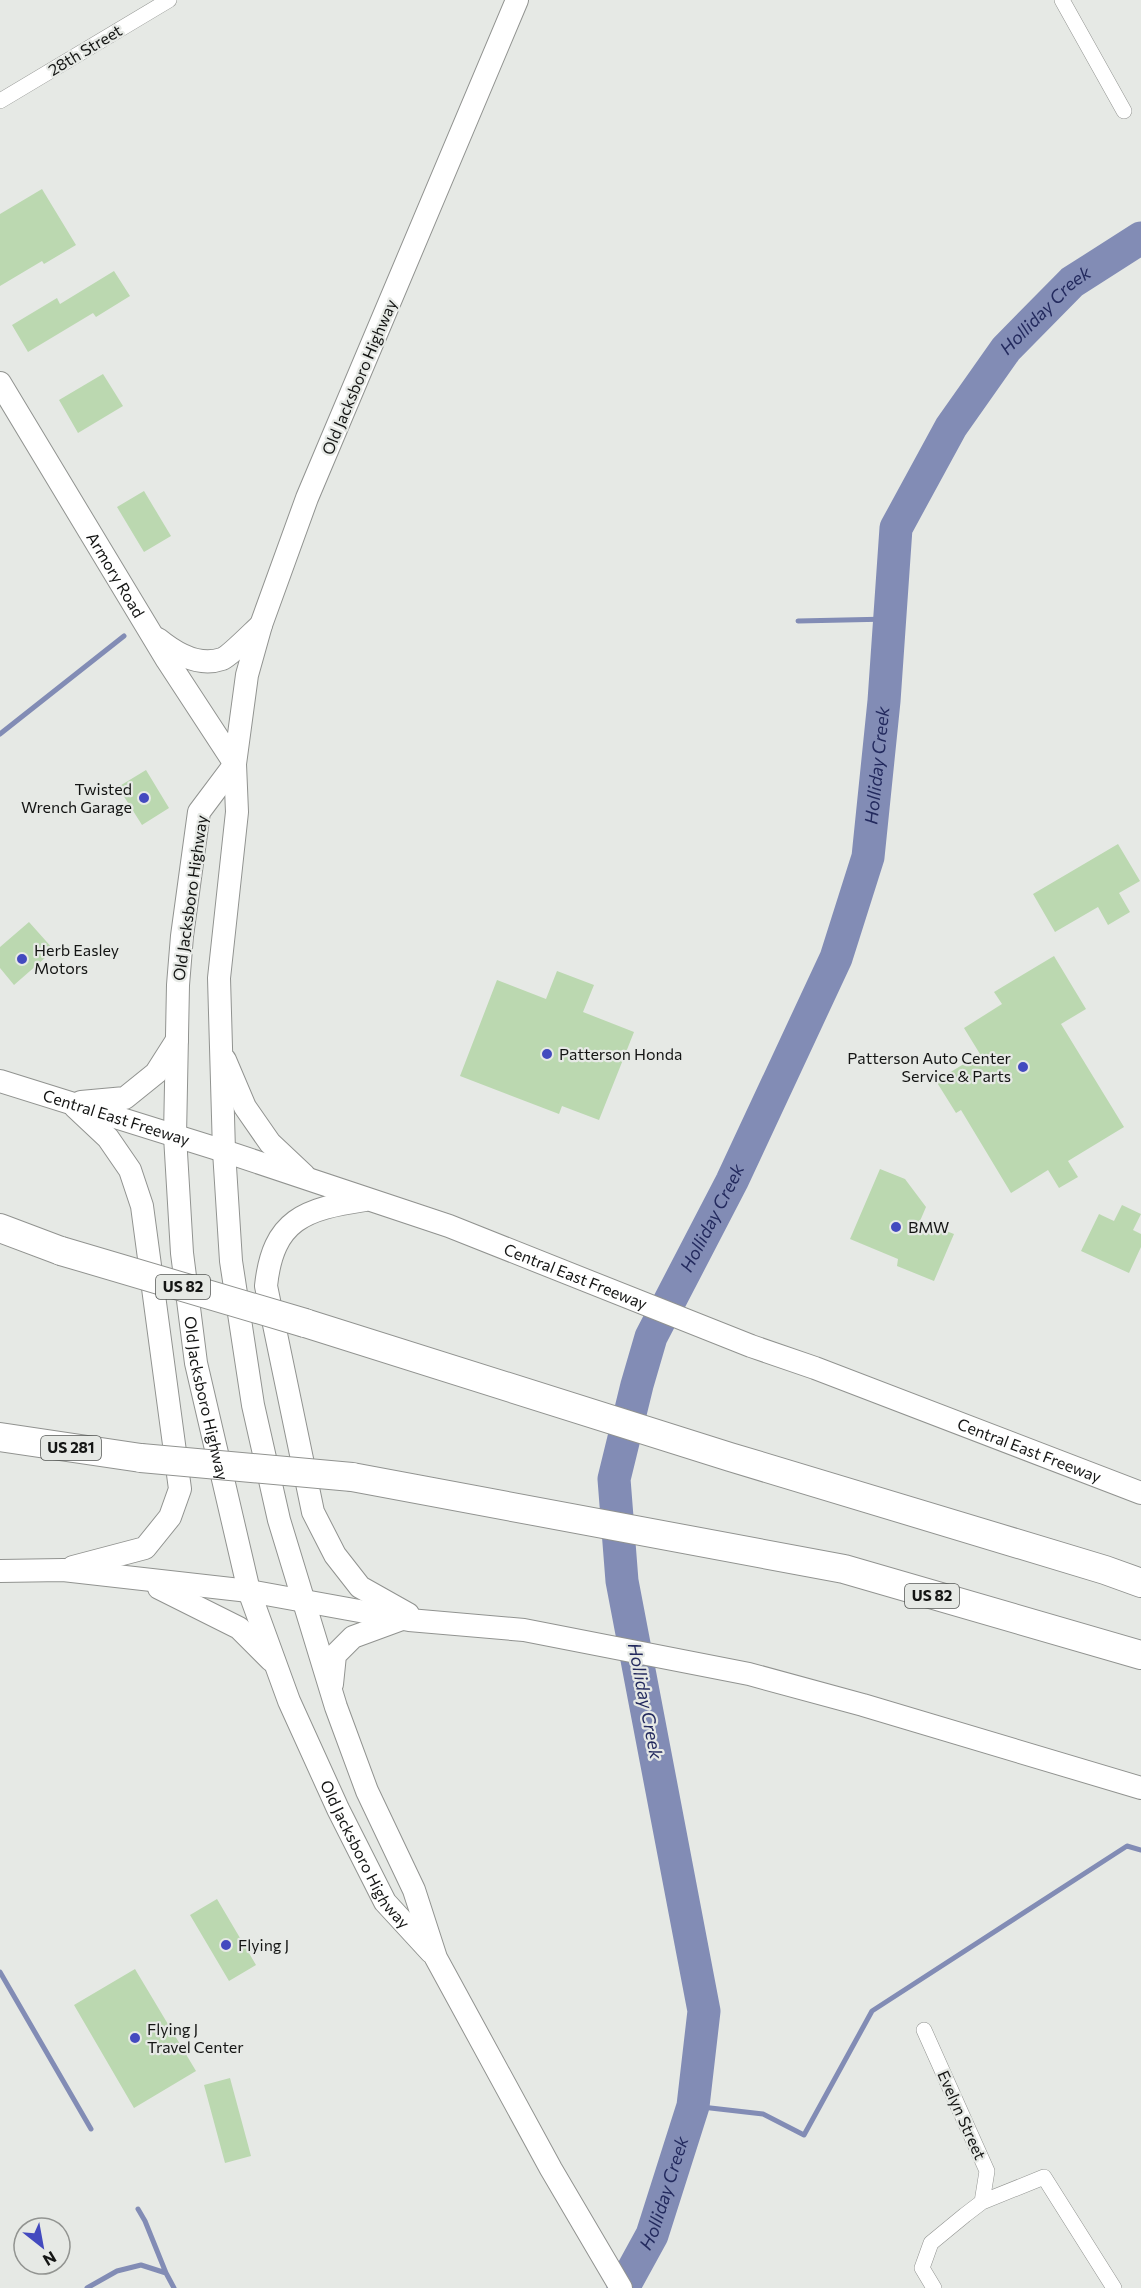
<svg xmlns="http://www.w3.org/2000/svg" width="1141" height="2288" font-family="Commissioner,sans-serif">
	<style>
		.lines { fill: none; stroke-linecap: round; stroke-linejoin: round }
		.stream { stroke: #828cb5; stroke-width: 5 }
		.river { stroke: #828cb5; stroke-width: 33 }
		.building { fill: #bbd8b0 }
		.street-casing { stroke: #919390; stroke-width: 16 }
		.secondary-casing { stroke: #919390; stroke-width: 24 }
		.highway-casing { stroke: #919390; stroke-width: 30 }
		.street { stroke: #fff; stroke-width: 15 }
		.secondary { stroke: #fff; stroke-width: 22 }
		.highway { stroke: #fff; stroke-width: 28 }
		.highway-bridge-casing { stroke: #919390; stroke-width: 30; stroke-linecap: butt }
		.highway-bridge { stroke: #fff; stroke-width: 28 }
		.poi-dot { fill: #434abf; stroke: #e6e9e5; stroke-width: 2 }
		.labels { text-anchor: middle; stroke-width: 4.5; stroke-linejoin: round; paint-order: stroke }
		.shield { fill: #e6e9e5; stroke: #535553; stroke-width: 1.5 }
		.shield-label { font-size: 15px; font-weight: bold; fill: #141514 }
		.street-label { font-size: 16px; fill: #141514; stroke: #e6e9e5 }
		.poi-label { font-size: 16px; fill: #141514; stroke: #e6e9e5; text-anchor: start }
		.water-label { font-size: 18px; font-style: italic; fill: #232a5e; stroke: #e6e9e5 }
	</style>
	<rect width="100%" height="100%" fill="#e6e9e5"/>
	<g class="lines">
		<!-- stream -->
		<path class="stream" d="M 798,621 L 890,619
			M 0,734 L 124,636
			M 0,1972 L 91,2129
			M 693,2106 L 763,2114 L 804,2135 L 872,2011 L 1127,1846 L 1141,1850
			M 138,2209 L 145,2221 L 166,2273
			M 87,2288 L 117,2271 L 141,2265 L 166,2273 L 174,2288"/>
		<!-- river -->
		<path class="river" id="s1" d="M 623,2288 L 652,2235 L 693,2106 L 704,2011 L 622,1581 L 614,1479 L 637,1385 L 651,1337 L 732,1181 L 836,958 L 868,857 L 884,701 L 896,528 L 951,427 L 1006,349 L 1072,282 L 1141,238"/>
	</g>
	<!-- building -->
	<path class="building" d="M 42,189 L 76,245 L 44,264 L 42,261 L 0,286 L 0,214 Z
		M 114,271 L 130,296 L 96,317 L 93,313 L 28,352 L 12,325 L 57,298 L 60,304 Z
		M 103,374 L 123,406 L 78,433 L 59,400 Z
		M 144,491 L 171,536 L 144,552 L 117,507 Z
		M 146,770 L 169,808 L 142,825 L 118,787 Z
		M 1118,844 L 1140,881 L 1119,893 L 1130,912 L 1108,925 L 1098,907 L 1055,932 L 1033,894 Z
		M 29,922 L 54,950 L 14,985 L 0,968 L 0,947 Z
		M 1054,956 L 1086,1009 L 1061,1024 L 1124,1127 L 1068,1161 L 1078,1177 L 1059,1188 L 1048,1170 L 1011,1193 L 961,1110 L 956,1113 L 936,1081 L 980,1054 L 964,1028 L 1002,1004 L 994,992 Z
		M 557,971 L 594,985 L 583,1012 L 634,1032 L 599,1120 L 562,1106 L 559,1114 L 460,1076 L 497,980 L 546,999 Z
		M 880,1169 L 905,1179 L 926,1207 L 920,1221 L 954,1234 L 934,1281 L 897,1266 L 898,1259 L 850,1239 Z
		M 1122,1205 L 1141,1214 L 1133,1230 L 1141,1234 L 1141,1247 L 1129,1273 L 1081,1251 L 1099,1214 L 1114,1221 Z
		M 217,1899 L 256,1965 L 229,1981 L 190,1915 Z
		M 135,1969 L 196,2071 L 134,2108 L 74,2005 Z
		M 230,2078 L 251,2156 L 225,2163 L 204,2085 Z"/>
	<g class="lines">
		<defs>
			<path id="street" d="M 1062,0 L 1124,111
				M 0,101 L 169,0
				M 924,2030 L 987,2171 L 982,2202
				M 934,2288 L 922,2268 L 931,2243 L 965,2215 L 982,2202 L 1044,2177 L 1114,2288"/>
			<g id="secondary">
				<path d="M 517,0 L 307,498 L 261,625 L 247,675 L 235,764 L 237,812 L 219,978 L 224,1151 L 231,1261 L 253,1405 L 279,1520 L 336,1707 L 367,1791 L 414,1890 L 436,1958 L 551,2169 L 621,2288"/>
				<path id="s2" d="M 0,383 L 167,660 L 235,764"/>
				<path d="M 158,639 C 175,653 199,667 222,659 C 230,656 253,632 261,625"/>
				<path id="s3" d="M 235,764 L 199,812 L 182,936 L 178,985 L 175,1136 L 182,1253 L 196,1363 L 249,1591 L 289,1701 L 338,1809 L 385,1902 L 431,1952"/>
				<path d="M 225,1060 L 245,1107 L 270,1143 L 304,1175"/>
				<path id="s4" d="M 0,1081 L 224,1151 L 449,1226 L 751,1346 L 815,1368 L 1141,1493"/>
				<path d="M 81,1102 L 125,1098 L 156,1073 L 177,1040"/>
				<path d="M 365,1200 C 305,1209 273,1219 266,1286 L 313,1512 L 335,1555 L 360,1587 L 408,1614"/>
				<path d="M 73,1567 L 145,1548 L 170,1517 L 180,1489 L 142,1206 L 130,1170 L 108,1138 L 75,1107"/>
				<path d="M 0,1571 L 63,1570 L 249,1591 L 409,1620 L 524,1630 L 749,1674 L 863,1705 L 1141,1788"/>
				<path d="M 159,1588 L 239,1628 L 271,1660"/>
				<path d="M 332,1684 L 335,1655 L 353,1637 L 402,1619"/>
			</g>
			<path id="highway" d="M 0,1228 L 61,1251
				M 305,1323 L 730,1457 L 1105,1570 L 1141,1583
				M 0,1437 L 141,1458
				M 352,1477 L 844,1569 L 1141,1655"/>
		</defs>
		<!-- street casing -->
		<use href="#street" class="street-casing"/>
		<!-- secondary casing -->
		<use href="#secondary" class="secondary-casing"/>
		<!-- highway casing -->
		<use href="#highway" class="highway-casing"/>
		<!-- street -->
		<use href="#street" class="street"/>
		<!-- secondary -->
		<use href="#secondary" class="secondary"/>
		<!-- highway -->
		<use href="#highway" class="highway"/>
		<defs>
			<path id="highway-bridge" d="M 61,1251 L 305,1323
				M 141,1458 L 352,1477"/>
		</defs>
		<!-- highway-bridge casing -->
		<use href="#highway-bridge" class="highway-bridge-casing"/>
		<!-- highway-bridge -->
		<use href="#highway-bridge" class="highway-bridge"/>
	</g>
	<!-- markers -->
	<g class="poi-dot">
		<circle cx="144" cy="798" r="6"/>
		<circle cx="22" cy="959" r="6"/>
		<circle cx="547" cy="1054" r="6"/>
		<circle cx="1023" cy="1067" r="6"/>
		<circle cx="896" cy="1227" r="6"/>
		<circle cx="226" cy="1945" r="6"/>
		<circle cx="135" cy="2038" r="6"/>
	</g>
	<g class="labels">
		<!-- shield labels -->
		<g class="shield">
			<rect x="156" y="1275" width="54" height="24" rx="4.5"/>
			<rect x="41" y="1436" width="60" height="24" rx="4.5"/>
			<rect x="905" y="1584" width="54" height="24" rx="4.5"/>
		</g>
		<g class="shield-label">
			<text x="183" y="1292">US 82</text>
			<text x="71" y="1453">US 281</text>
			<text x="932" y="1601">US 82</text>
		</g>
		<!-- street labels -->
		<g class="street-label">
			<text transform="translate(85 50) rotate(-31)" y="6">28th Street</text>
			<text transform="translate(359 377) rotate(-67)" y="6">Old Jacksboro Highway</text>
			<text dy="6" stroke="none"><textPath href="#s2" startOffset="224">Armory Road</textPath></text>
			<text transform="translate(190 898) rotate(-82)" y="6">Old Jacksboro Highway</text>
			<text dy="6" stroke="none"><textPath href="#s4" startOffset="122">Central East Freeway</textPath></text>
			<text dy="6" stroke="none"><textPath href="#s4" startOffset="608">Central East Freeway</textPath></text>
			<text dy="6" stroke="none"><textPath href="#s3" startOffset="650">Old Jacksboro Highway</textPath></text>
			<text dy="6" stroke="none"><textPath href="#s4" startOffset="1094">Central East Freeway</textPath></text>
			<text dy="6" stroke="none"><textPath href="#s3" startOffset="1136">Old Jacksboro Highway</textPath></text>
			<text transform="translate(962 2115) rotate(66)" y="6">Evelyn Street</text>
		</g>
		<!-- poi labels -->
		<g class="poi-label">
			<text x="132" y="795" text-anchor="end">Twisted<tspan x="132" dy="18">Wrench Garage</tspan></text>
			<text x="34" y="956">Herb Easley<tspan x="34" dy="18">Motors</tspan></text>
			<text x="559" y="1060">Patterson Honda</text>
			<text x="1011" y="1064" text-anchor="end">Patterson Auto Center<tspan x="1011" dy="18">Service &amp; Parts</tspan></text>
			<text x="908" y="1233">BMW</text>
			<text x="238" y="1951">Flying J</text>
			<text x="147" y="2035">Flying J<tspan x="147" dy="18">Travel Center</tspan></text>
		</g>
		<!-- water labels -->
		<g class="water-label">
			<text dy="6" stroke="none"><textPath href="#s1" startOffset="2102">Holliday Creek</textPath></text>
			<text dy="6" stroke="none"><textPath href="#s1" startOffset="1598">Holliday Creek</textPath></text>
			<text dy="6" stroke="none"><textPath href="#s1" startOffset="1112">Holliday Creek</textPath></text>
			<text transform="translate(645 1701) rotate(79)" y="6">Holliday Creek</text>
			<text dy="6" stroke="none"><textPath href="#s1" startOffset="104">Holliday Creek</textPath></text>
		</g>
	</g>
	<!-- north arrow -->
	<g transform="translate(42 2246) rotate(149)"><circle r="28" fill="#e6e9e5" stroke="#929491" stroke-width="1.5"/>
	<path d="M0-4.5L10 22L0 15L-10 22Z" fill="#434abf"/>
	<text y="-9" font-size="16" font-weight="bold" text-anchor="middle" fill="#141514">N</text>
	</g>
</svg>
